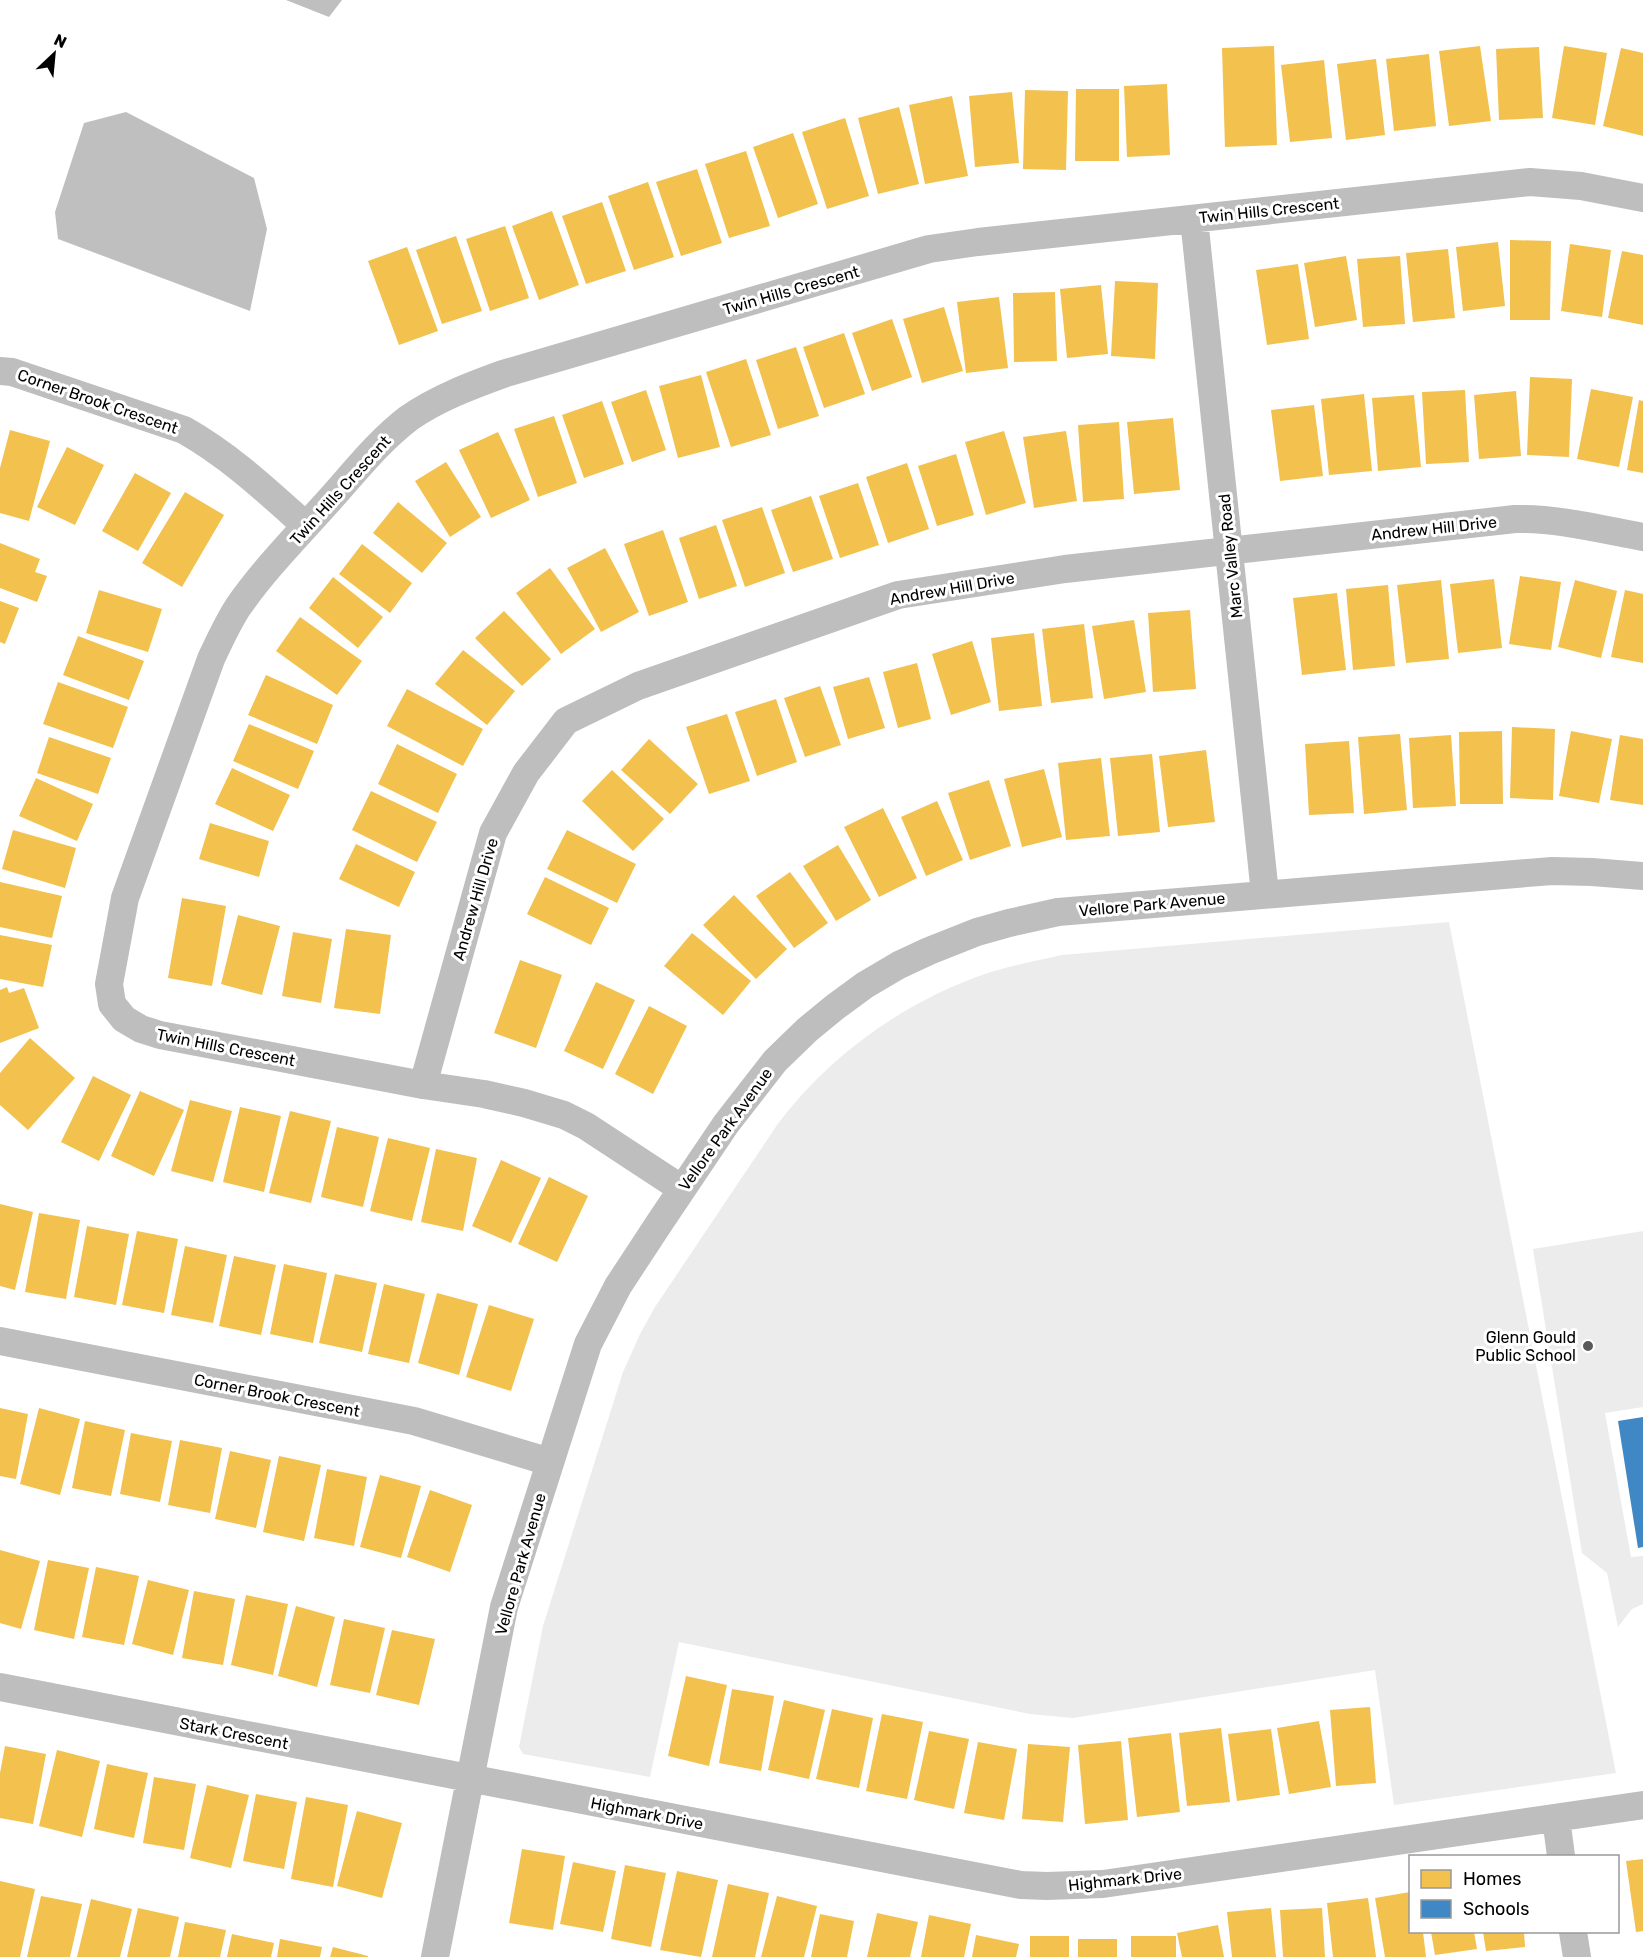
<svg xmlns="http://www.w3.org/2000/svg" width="1643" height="1957" font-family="Rubik,sans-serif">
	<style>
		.green { fill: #ececec }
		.water { fill: #bfbfbf }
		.homes { fill: #f2c14e }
		.schools { fill: #3f88c5 }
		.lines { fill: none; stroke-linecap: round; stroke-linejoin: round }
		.street { stroke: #bebebe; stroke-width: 28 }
		.poi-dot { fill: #595959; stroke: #fff; stroke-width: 2 }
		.labels { text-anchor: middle; stroke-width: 6; stroke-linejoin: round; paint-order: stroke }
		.street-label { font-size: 16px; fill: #000; stroke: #fff }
		.poi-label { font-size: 16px; fill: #000; stroke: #fff; text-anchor: end }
	</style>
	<rect width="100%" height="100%" fill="#fff"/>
	<!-- green -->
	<path class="green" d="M 1449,922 L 1616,1773 L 1394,1805 L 1375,1670 L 1073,1718 L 1030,1714 L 679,1642 L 650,1777 L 523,1754 L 519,1747 L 543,1626 L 623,1372 L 640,1334 L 655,1307 L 777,1125 C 829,1056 901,1004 982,975 C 1008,966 1036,961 1062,955 Z
		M 1643,1231 L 1643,1407 L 1605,1413 L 1631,1557 L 1643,1556 L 1643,1604 L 1632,1609 L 1618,1627 L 1607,1573 L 1582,1553 L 1533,1249 Z"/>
	<!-- water -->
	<path class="water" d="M 286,0 L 342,0 L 329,17 Z
		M 126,112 L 254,178 L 267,229 L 250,311 L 58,239 L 55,212 L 84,123 Z"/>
	<!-- homes -->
	<path class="homes" d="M 1274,46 L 1277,145 L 1225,147 L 1222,48 Z
		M 1480,46 L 1491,121 L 1449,126 L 1439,51 Z
		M 1564,46 L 1607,53 L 1595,125 L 1552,118 Z
		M 1539,47 L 1543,118 L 1499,120 L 1496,49 Z
		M 1621,48 L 1643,53 L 1643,136 L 1603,126 Z
		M 1429,54 L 1436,126 L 1394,131 L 1386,59 Z
		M 1376,59 L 1385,135 L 1346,140 L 1337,64 Z
		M 1324,60 L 1332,138 L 1290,142 L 1281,65 Z
		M 1167,84 L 1170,155 L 1127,157 L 1124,86 Z
		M 1076,89 L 1119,89 L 1119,161 L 1075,161 Z
		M 1025,90 L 1068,91 L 1066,170 L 1023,169 Z
		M 1012,92 L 1019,163 L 975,167 L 969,96 Z
		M 952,96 L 968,176 L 925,184 L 909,105 Z
		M 899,107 L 919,184 L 878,194 L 858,118 Z
		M 845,118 L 869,196 L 827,209 L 802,132 Z
		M 793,133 L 818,204 L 778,218 L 753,147 Z
		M 746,151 L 770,226 L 729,238 L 705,164 Z
		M 697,169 L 722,243 L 681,256 L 656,182 Z
		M 648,182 L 674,257 L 634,270 L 608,196 Z
		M 602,202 L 626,271 L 586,284 L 562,216 Z
		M 552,211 L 579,285 L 539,300 L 512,226 Z
		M 505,226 L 529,298 L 490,311 L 466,239 Z
		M 456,236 L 482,311 L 442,324 L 416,250 Z
		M 1510,240 L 1551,241 L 1550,320 L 1510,320 Z
		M 1498,242 L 1505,306 L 1463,311 L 1456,247 Z
		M 1570,244 L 1611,250 L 1602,317 L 1561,311 Z
		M 407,247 L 438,331 L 399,345 L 368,261 Z
		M 1448,249 L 1455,318 L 1413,322 L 1406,253 Z
		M 1622,251 L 1643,255 L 1643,325 L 1608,318 Z
		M 1346,256 L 1357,320 L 1315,327 L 1304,263 Z
		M 1400,256 L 1405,324 L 1363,327 L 1357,259 Z
		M 1298,264 L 1309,339 L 1267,345 L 1256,270 Z
		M 1115,281 L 1158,283 L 1155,359 L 1111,356 Z
		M 1101,285 L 1108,354 L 1067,358 L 1060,289 Z
		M 1055,292 L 1057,361 L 1014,362 L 1013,293 Z
		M 999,297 L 1008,368 L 966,373 L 957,302 Z
		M 944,307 L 963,371 L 922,383 L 903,319 Z
		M 892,319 L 912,377 L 872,391 L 852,333 Z
		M 844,333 L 865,394 L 824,408 L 803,347 Z
		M 796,347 L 819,416 L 778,429 L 756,360 Z
		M 746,359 L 771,435 L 731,447 L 706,372 Z
		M 701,375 L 720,447 L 678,458 L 659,386 Z
		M 1530,377 L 1572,379 L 1569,457 L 1527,455 Z
		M 1591,389 L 1633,397 L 1619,467 L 1577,459 Z
		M 646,390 L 666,450 L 632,462 L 611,402 Z
		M 1465,390 L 1469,462 L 1426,464 L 1422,392 Z
		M 1516,391 L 1521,456 L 1479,459 L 1474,395 Z
		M 1364,394 L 1372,471 L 1329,475 L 1321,399 Z
		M 1414,395 L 1421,467 L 1378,471 L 1372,398 Z
		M 1639,400 L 1643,401 L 1643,473 L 1627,470 Z
		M 602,401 L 624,464 L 584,478 L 562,415 Z
		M 1314,405 L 1323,476 L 1280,481 L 1271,410 Z
		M 554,416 L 577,483 L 538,497 L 514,429 Z
		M 1173,418 L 1180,490 L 1134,494 L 1127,422 Z
		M 1119,422 L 1124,499 L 1083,502 L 1078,425 Z
		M 10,430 L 50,441 L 29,521 L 0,513 L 0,468 Z
		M 1004,431 L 1026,503 L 986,515 L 965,442 Z
		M 1066,431 L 1077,501 L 1034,508 L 1023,437 Z
		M 498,432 L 530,500 L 491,518 L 459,450 Z
		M 67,447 L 104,465 L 75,525 L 37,507 Z
		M 956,454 L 974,515 L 937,526 L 918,466 Z
		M 446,462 L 481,517 L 450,537 L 415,481 Z
		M 907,463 L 929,529 L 888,543 L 866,477 Z
		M 135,473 L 171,493 L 138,551 L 102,531 Z
		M 858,483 L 879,545 L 840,558 L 819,496 Z
		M 185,492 L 224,515 L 182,587 L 142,563 Z
		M 811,496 L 833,559 L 793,572 L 771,510 Z
		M 398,502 L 447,543 L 422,573 L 373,533 Z
		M 762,507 L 785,573 L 745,587 L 722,520 Z
		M 716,525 L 737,586 L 699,599 L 679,538 Z
		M 663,530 L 688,602 L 649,616 L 624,544 Z
		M 0,543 L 40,559 L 35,572 L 47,576 L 37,602 L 0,588 Z
		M 362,544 L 412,583 L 390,613 L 339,574 Z
		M 605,548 L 639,612 L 601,632 L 567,568 Z
		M 550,568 L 595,629 L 561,654 L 516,593 Z
		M 1520,576 L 1561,582 L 1551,650 L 1509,644 Z
		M 333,577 L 383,617 L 358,648 L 309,608 Z
		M 1494,579 L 1502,648 L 1458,653 L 1450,584 Z
		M 1441,580 L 1449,659 L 1406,663 L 1397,585 Z
		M 1575,580 L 1617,591 L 1601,658 L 1558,647 Z
		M 1388,585 L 1395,666 L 1353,670 L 1346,589 Z
		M 99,590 L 162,609 L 148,652 L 86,633 Z
		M 1625,590 L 1643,594 L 1643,663 L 1611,657 Z
		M 1337,593 L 1346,670 L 1302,675 L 1293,598 Z
		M 0,601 L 19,608 L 5,644 L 0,642 Z
		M 1190,610 L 1196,689 L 1153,692 L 1148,613 Z
		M 504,611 L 551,659 L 522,686 L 475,638 Z
		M 300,617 L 362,661 L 337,695 L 276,651 Z
		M 1134,620 L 1146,692 L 1104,699 L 1092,626 Z
		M 1084,624 L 1093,698 L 1051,703 L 1042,629 Z
		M 1034,633 L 1042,706 L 999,711 L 991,638 Z
		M 78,636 L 144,661 L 129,700 L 63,675 Z
		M 972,641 L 991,702 L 951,715 L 932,654 Z
		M 463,650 L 515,691 L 487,725 L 435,684 Z
		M 917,663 L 931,719 L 898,728 L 883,672 Z
		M 266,675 L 333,705 L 317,744 L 248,715 Z
		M 869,677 L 885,728 L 848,739 L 833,687 Z
		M 58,682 L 128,707 L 113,748 L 43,724 Z
		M 820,686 L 841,745 L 805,757 L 784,698 Z
		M 407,689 L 483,729 L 463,766 L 387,726 Z
		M 776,699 L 797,762 L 757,776 L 735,712 Z
		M 727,714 L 750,781 L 709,794 L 686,727 Z
		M 249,724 L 314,751 L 298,789 L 233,761 Z
		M 1512,727 L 1555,729 L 1553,800 L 1510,798 Z
		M 1502,731 L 1503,804 L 1460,804 L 1459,732 Z
		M 1571,731 L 1612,739 L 1599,803 L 1559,796 Z
		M 1400,734 L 1407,810 L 1364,814 L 1358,737 Z
		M 1451,735 L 1456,806 L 1413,808 L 1409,738 Z
		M 1620,735 L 1643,739 L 1643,805 L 1610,800 Z
		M 49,737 L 111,758 L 98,794 L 37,773 Z
		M 649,739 L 698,784 L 670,814 L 621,770 Z
		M 1349,741 L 1354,813 L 1309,815 L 1305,744 Z
		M 397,744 L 457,774 L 438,813 L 378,784 Z
		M 1206,750 L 1215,822 L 1168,827 L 1159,756 Z
		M 1152,754 L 1160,832 L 1118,836 L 1110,758 Z
		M 1101,758 L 1110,836 L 1066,840 L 1058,763 Z
		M 232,768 L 290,795 L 273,831 L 215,804 Z
		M 1044,769 L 1062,837 L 1022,847 L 1004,779 Z
		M 612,770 L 664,819 L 633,851 L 582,801 Z
		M 36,778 L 93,804 L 77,841 L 19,816 Z
		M 989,780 L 1011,846 L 970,860 L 948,793 Z
		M 371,791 L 437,822 L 417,862 L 352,830 Z
		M 937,801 L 963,860 L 926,876 L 901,817 Z
		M 883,808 L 917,878 L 879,897 L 844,827 Z
		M 210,823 L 269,841 L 259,877 L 199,859 Z
		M 13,830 L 76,848 L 65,888 L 2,869 Z
		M 567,830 L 636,864 L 617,903 L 547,869 Z
		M 356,844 L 415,872 L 399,907 L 339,879 Z
		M 838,845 L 871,900 L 836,921 L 803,866 Z
		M 790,872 L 828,923 L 794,948 L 756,896 Z
		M 545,877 L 609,908 L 591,945 L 527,914 Z
		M 0,882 L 62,896 L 52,938 L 0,927 Z
		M 734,895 L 787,949 L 756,979 L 703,925 Z
		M 182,898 L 226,906 L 212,986 L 168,978 Z
		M 238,915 L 280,926 L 262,995 L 221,984 Z
		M 346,929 L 391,935 L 380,1014 L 334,1008 Z
		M 293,932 L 332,939 L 321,1003 L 282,996 Z
		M 692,933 L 751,981 L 723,1015 L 664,966 Z
		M 0,935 L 52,945 L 43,987 L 0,979 Z
		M 520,960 L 562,975 L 536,1048 L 494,1033 Z
		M 596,982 L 635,1000 L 603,1069 L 564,1051 Z
		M 7,987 L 9,993 L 24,988 L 39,1028 L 0,1043 L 0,990 Z
		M 649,1006 L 687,1026 L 653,1094 L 615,1074 Z
		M 30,1038 L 75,1078 L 28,1130 L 0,1105 L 0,1073 Z
		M 93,1076 L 131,1095 L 99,1161 L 61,1142 Z
		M 140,1091 L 184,1110 L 154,1176 L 111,1156 Z
		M 190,1100 L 232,1111 L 213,1182 L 171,1171 Z
		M 240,1107 L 281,1116 L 264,1192 L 223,1182 Z
		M 290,1111 L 331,1121 L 311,1203 L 269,1193 Z
		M 337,1127 L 379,1137 L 363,1207 L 321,1197 Z
		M 388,1138 L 430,1148 L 412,1221 L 370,1211 Z
		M 436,1149 L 477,1158 L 463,1231 L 421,1222 Z
		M 501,1160 L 541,1178 L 511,1243 L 472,1226 Z
		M 549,1177 L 588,1196 L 557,1262 L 518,1244 Z
		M 0,1204 L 33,1212 L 15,1290 L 0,1286 Z
		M 39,1213 L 80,1220 L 66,1299 L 25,1292 Z
		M 87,1226 L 129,1234 L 116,1305 L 74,1297 Z
		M 137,1231 L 178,1239 L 164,1313 L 122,1305 Z
		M 185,1246 L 227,1255 L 213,1323 L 171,1315 Z
		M 234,1256 L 276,1265 L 261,1335 L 219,1326 Z
		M 284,1264 L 327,1273 L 313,1343 L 270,1334 Z
		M 335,1274 L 377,1283 L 362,1352 L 319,1343 Z
		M 384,1284 L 425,1294 L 409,1363 L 368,1354 Z
		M 437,1293 L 478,1304 L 459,1375 L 418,1363 Z
		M 489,1305 L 534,1319 L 511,1391 L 466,1377 Z
		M 0,1408 L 28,1414 L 16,1479 L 0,1476 Z
		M 39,1408 L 80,1419 L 60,1495 L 20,1484 Z
		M 85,1421 L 125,1430 L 111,1496 L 72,1488 Z
		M 131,1433 L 172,1441 L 160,1502 L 120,1494 Z
		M 180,1440 L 222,1448 L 210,1513 L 168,1505 Z
		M 230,1451 L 271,1460 L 256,1528 L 215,1519 Z
		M 279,1456 L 321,1465 L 304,1541 L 263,1532 Z
		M 327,1469 L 367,1477 L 354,1546 L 314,1538 Z
		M 380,1475 L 421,1486 L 401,1558 L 360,1547 Z
		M 430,1490 L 472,1505 L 450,1572 L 407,1557 Z
		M 0,1550 L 40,1561 L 21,1629 L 0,1623 Z
		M 48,1560 L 89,1568 L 74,1639 L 34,1630 Z
		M 96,1567 L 139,1576 L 124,1645 L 82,1637 Z
		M 148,1580 L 189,1590 L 173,1655 L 132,1644 Z
		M 194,1591 L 235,1599 L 223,1665 L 182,1658 Z
		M 246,1595 L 288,1604 L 273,1675 L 231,1665 Z
		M 296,1606 L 335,1617 L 317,1687 L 278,1676 Z
		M 344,1619 L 385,1628 L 370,1693 L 330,1685 Z
		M 392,1630 L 435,1639 L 419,1705 L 376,1695 Z
		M 686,1676 L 727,1685 L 709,1766 L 668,1756 Z
		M 732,1689 L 774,1696 L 761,1771 L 719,1763 Z
		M 784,1700 L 825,1710 L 809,1779 L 768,1770 Z
		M 1370,1707 L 1376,1783 L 1336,1786 L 1330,1710 Z
		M 832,1709 L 873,1718 L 859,1788 L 816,1779 Z
		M 882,1714 L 923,1722 L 907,1799 L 866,1791 Z
		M 1319,1721 L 1331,1787 L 1289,1794 L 1277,1728 Z
		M 1221,1728 L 1230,1802 L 1187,1806 L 1179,1733 Z
		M 1271,1729 L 1280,1795 L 1237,1801 L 1228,1734 Z
		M 929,1731 L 969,1739 L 954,1809 L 914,1800 Z
		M 1171,1733 L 1180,1812 L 1137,1817 L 1128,1738 Z
		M 1121,1741 L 1128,1820 L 1085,1824 L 1078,1745 Z
		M 978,1742 L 1017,1749 L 1004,1820 L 964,1813 Z
		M 1028,1744 L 1070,1747 L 1063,1822 L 1022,1819 Z
		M 5,1746 L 46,1754 L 33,1824 L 0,1818 L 0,1773 Z
		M 57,1750 L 100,1761 L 82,1837 L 39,1826 Z
		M 107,1764 L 148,1773 L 134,1838 L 94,1829 Z
		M 154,1777 L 196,1784 L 184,1850 L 143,1843 Z
		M 207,1785 L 249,1795 L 231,1868 L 190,1858 Z
		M 256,1794 L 297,1802 L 284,1869 L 243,1861 Z
		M 306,1797 L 348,1805 L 333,1887 L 291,1879 Z
		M 357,1811 L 402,1823 L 382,1898 L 337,1886 Z
		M 522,1849 L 565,1856 L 553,1930 L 509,1923 Z
		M 1643,1859 L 1643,1931 L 1636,1932 L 1626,1861 Z
		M 573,1862 L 616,1871 L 603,1932 L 560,1924 Z
		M 625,1865 L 666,1873 L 651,1947 L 611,1939 Z
		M 677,1871 L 718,1880 L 701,1957 L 660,1950 Z
		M 0,1881 L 35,1889 L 20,1957 L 0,1957 Z
		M 728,1884 L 769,1893 L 755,1957 L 712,1957 Z
		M 1410,1892 L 1410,1932 L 1423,1932 L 1426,1957 L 1385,1957 L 1375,1898 Z
		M 41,1896 L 82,1904 L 70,1957 L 27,1957 Z
		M 777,1896 L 817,1906 L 804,1957 L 761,1957 Z
		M 1368,1898 L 1376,1957 L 1333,1957 L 1327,1903 Z
		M 91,1899 L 132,1909 L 120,1957 L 77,1957 Z
		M 138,1908 L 179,1917 L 170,1957 L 127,1957 Z
		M 1271,1908 L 1276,1957 L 1232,1957 L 1227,1912 Z
		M 1322,1908 L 1325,1957 L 1283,1957 L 1280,1910 Z
		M 877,1913 L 918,1922 L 910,1957 L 867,1957 Z
		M 820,1914 L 854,1921 L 847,1957 L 811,1957 Z
		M 929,1915 L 971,1924 L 964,1957 L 921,1957 Z
		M 185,1922 L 226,1930 L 220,1957 L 178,1957 Z
		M 1218,1925 L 1224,1957 L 1182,1957 L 1177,1933 Z
		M 1431,1932 L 1474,1932 L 1477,1949 L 1435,1955 Z
		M 1483,1932 L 1524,1932 L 1525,1947 L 1486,1951 Z
		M 232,1934 L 274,1943 L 271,1957 L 227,1957 Z
		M 976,1935 L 1019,1944 L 1016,1957 L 972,1957 Z
		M 1030,1936 L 1069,1936 L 1069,1957 L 1030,1957 Z
		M 1131,1936 L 1176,1936 L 1176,1957 L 1131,1957 Z
		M 280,1939 L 322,1947 L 320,1957 L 277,1957 Z
		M 1078,1939 L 1117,1939 L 1117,1957 L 1078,1957 Z
		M 333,1947 L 368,1956 L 368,1957 L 330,1957 Z"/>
	<!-- schools -->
	<path class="schools" d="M 1643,1417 L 1643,1547 L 1638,1548 L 1618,1421 Z"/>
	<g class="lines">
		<!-- street -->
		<path class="street" d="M 1194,219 L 1265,894
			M 0,371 L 12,372 L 184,430 C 230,456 267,491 306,526
			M 423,1085 L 493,833 L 526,773 L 566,721 L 638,686 L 898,595 L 1065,569 L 1515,519 C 1558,518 1600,529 1643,537
			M 682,1189 L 586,1126 L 564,1115 L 524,1103 L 484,1094 L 423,1085 L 160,1035 L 141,1029 L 124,1019 L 112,1004 L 109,984 L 125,898 L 211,659 C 219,642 227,624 238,607 C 265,568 301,532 333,496 C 357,469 380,440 409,418 C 438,398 470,386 503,374 L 929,249 L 978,242 L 1530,182 L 1581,186 L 1643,198
			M 0,1341 L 414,1421 L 550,1462
			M 0,1687 L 1021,1885 L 1047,1886 L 1103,1884 L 1643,1805
			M 1556,1818 L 1561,1856
			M 1573,1932 L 1577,1957
			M 435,1957 L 504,1607 L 588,1344 L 618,1286 L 660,1222 L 726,1124 L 775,1061 L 807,1030 L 835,1007 L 865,985 L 899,965 L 929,951 L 977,932 L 1009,923 L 1058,912 L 1552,871 L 1592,872 L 1643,876"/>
	</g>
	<!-- markers -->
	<circle class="poi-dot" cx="1588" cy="1346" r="6"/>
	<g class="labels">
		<!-- street labels -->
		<g class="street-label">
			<text transform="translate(1269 210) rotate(-6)" y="6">Twin Hills Crescent</text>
			<text transform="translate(791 290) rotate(-16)" y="6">Twin Hills Crescent</text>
			<text transform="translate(98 401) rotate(19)" y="6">Corner Brook Crescent</text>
			<text transform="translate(340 490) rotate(-48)" y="6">Twin Hills Crescent</text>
			<text transform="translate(1434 528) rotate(-6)" y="6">Andrew Hill Drive</text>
			<text transform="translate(1230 556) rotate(-96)" y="6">Marc Valley Road</text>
			<text transform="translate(952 588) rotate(-10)" y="6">Andrew Hill Drive</text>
			<text transform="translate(475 899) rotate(-74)" y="6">Andrew Hill Drive</text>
			<text transform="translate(1152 904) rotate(-5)" y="6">Vellore Park Avenue</text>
			<text transform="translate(226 1047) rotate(11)" y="6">Twin Hills Crescent</text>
			<text transform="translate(725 1129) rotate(-54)" y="6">Vellore Park Avenue</text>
			<text transform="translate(277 1395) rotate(11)" y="6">Corner Brook Crescent</text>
			<text transform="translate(520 1564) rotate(-74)" y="6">Vellore Park Avenue</text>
			<text transform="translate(234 1733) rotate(11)" y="6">Stark Crescent</text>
			<text transform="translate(647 1813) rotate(11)" y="6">Highmark Drive</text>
			<text transform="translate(1125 1879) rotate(-6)" y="6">Highmark Drive</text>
		</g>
		<!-- poi labels -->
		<g class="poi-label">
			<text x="1576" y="1343">Glenn Gould<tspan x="1576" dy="18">Public School</tspan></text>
		</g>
	</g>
	<!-- legend -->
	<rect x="1409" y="1855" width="210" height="78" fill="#ffffff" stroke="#999999" stroke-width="1.5"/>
	<rect x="1421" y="1870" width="30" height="18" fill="#f2c14e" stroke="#999999" stroke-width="1.5"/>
	<text x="1463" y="1885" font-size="18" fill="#000000">Homes</text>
	<rect x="1421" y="1900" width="30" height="18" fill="#3f88c5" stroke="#999999" stroke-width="1.5"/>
	<text x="1463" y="1915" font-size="18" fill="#000000">Schools</text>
	<!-- north arrow -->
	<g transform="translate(54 54) rotate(26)" stroke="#ffffff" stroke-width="4.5" paint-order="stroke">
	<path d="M0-4.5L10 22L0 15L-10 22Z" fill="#000000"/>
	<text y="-9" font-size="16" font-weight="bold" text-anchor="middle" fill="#000000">N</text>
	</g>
</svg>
